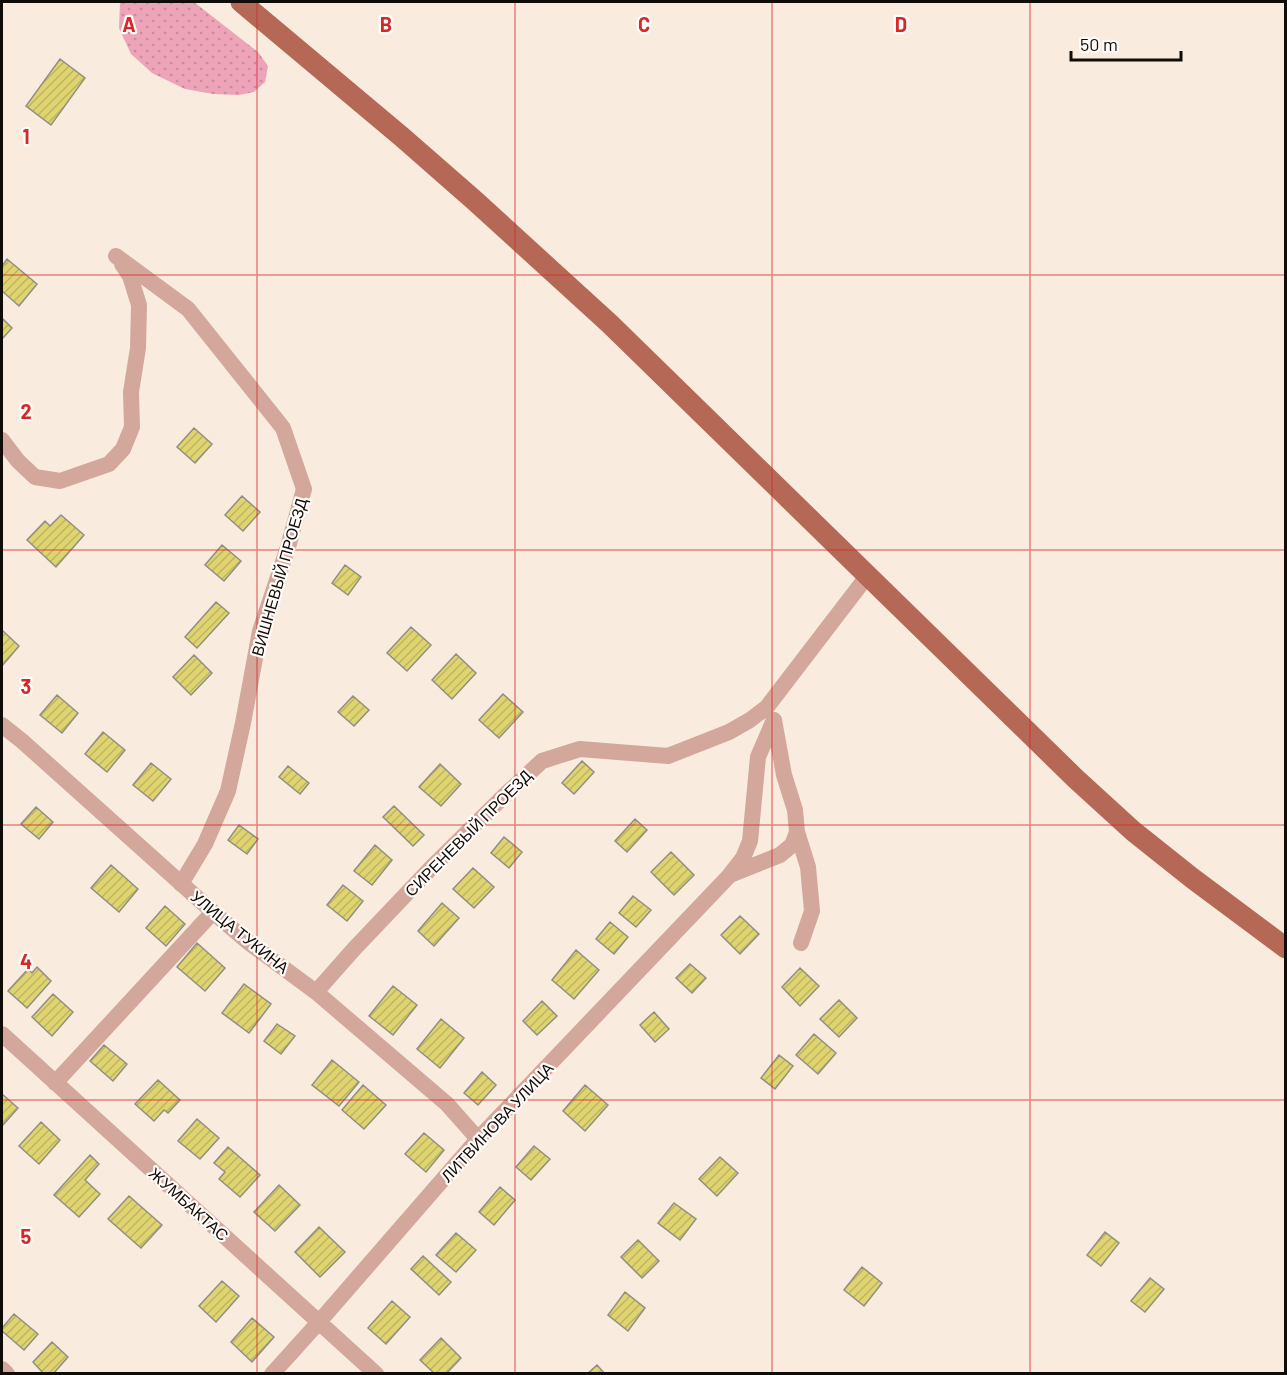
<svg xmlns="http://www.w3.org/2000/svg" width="1287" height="1375" font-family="Barlow,sans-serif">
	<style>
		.grass { fill: url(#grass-dots) }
		.building { fill: url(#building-hatch); stroke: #918f80; stroke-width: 1.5 }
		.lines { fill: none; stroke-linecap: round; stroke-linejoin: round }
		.minor { stroke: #d3a79b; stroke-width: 16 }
		.major { stroke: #b56855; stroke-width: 21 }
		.grid { fill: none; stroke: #d62828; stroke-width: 1.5; stroke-opacity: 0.55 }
		.labels { text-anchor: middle; stroke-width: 4.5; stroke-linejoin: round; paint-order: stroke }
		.street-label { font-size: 16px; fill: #100c08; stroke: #fefbf8 }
		.grid-label { font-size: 20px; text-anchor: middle; font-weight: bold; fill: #d62828; stroke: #fefbf8; stroke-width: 4.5; stroke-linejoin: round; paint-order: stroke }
	</style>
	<defs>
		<pattern id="grass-dots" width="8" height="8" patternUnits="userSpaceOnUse" patternTransform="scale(1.5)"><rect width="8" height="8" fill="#eda3b8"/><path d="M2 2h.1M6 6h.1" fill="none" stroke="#ca8b9d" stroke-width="1.8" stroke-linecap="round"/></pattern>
		<pattern id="building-hatch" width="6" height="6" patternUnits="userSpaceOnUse" patternTransform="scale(1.5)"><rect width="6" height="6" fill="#dfd470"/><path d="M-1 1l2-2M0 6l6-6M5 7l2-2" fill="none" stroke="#beb560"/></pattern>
	</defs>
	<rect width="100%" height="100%" fill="#f9ecdf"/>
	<!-- grass -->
	<path class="grass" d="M 120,2 L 194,2 L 258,52 L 268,66 L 265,82 L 254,92 L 239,95 L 213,94 L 185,89 L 152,73 L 131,54 L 119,28 Z"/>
	<!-- building -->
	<path class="building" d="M 60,59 L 85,78 L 51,125 L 26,106 Z
		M 7,259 L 37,284 L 19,306 L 2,291 L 2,266 Z
		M 2,318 L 12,328 L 2,339 Z
		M 194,428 L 212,444 L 195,463 L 177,447 Z
		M 242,496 L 260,512 L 243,531 L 225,515 Z
		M 61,515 L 84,535 L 56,567 L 27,540 L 45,521 L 50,526 Z
		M 222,545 L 241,561 L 224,581 L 205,565 Z
		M 345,565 L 361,577 L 348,595 L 332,583 Z
		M 216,602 L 229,613 L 197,648 L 185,637 Z
		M 411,627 L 431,645 L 407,671 L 387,653 Z
		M 3,631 L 19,646 L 2,666 L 2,633 Z
		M 456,654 L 476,673 L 452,699 L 432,680 Z
		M 194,655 L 212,673 L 191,695 L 173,677 Z
		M 503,694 L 523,712 L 499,738 L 479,720 Z
		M 57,695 L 78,713 L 62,733 L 40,715 Z
		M 353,696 L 369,710 L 354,726 L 338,712 Z
		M 103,732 L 125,750 L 107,772 L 85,754 Z
		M 582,761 L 594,772 L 574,794 L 562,783 Z
		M 151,763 L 171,779 L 153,801 L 133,785 Z
		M 440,764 L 461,784 L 441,806 L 419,787 Z
		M 288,766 L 309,783 L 300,794 L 279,777 Z
		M 394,806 L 424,835 L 413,846 L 383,817 Z
		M 36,807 L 53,822 L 39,839 L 21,824 Z
		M 635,819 L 647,830 L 627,852 L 615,841 Z
		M 239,825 L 258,839 L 247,854 L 228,840 Z
		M 504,837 L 522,852 L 509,868 L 491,853 Z
		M 375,845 L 392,860 L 372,885 L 354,871 Z
		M 671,852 L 694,875 L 674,895 L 651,872 Z
		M 111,865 L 138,889 L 119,912 L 91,888 Z
		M 473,868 L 494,887 L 474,908 L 453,889 Z
		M 343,885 L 363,901 L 347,921 L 327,905 Z
		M 633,896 L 651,910 L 636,927 L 619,913 Z
		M 442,903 L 459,918 L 434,946 L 418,931 Z
		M 165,906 L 185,924 L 166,946 L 146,928 Z
		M 740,916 L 759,934 L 740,954 L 721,935 Z
		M 610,922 L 628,937 L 614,954 L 596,939 Z
		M 197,943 L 225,968 L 205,991 L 177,967 Z
		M 576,950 L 599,970 L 574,999 L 552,980 Z
		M 690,964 L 706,978 L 692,993 L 676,978 Z
		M 37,967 L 51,981 L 27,1008 L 8,991 L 28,969 L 32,973 Z
		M 800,968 L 819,986 L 800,1006 L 782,987 Z
		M 244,984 L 271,1004 L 249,1033 L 222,1013 Z
		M 393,986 L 417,1005 L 393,1035 L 369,1016 Z
		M 53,994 L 73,1012 L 52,1036 L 32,1017 Z
		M 839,1000 L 857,1018 L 839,1037 L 820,1019 Z
		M 542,1001 L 557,1016 L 537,1035 L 523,1021 Z
		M 654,1012 L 669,1029 L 655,1042 L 640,1025 Z
		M 441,1019 L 464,1038 L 440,1068 L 417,1049 Z
		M 277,1024 L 295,1036 L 281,1054 L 264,1041 Z
		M 814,1034 L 836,1053 L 818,1074 L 796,1055 Z
		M 104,1045 L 127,1064 L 113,1081 L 90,1061 Z
		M 779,1055 L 793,1066 L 775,1089 L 761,1078 Z
		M 332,1060 L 359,1082 L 339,1106 L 312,1085 Z
		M 482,1072 L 496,1085 L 478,1105 L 464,1093 Z
		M 158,1080 L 180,1100 L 168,1113 L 164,1110 L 154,1121 L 135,1104 Z
		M 363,1085 L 386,1105 L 364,1129 L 342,1110 Z
		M 585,1085 L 608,1105 L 585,1131 L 563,1111 Z
		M 2,1094 L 18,1108 L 2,1126 Z
		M 197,1119 L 219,1138 L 200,1159 L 178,1141 Z
		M 41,1122 L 60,1140 L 39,1164 L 19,1146 Z
		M 424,1133 L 444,1150 L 426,1172 L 405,1154 Z
		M 534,1146 L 550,1159 L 531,1180 L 516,1167 Z
		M 228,1147 L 260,1175 L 240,1197 L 219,1179 L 225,1172 L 214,1163 Z
		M 90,1155 L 99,1164 L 85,1180 L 100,1194 L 79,1217 L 54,1195 Z
		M 720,1157 L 738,1173 L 717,1196 L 699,1179 Z
		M 279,1185 L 300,1205 L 275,1231 L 254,1212 Z
		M 500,1187 L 515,1200 L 494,1225 L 479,1212 Z
		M 129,1196 L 162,1225 L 141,1248 L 108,1219 Z
		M 674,1203 L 696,1219 L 680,1240 L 658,1223 Z
		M 319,1227 L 345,1252 L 320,1277 L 295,1252 Z
		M 1105,1232 L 1119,1243 L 1101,1266 L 1087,1255 Z
		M 456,1233 L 476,1250 L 456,1272 L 436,1255 Z
		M 638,1240 L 659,1261 L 642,1278 L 621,1257 Z
		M 423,1256 L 451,1282 L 439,1295 L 411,1269 Z
		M 862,1267 L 882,1283 L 864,1306 L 844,1290 Z
		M 1150,1278 L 1164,1289 L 1145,1312 L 1131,1301 Z
		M 222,1281 L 239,1296 L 216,1322 L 199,1306 Z
		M 625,1292 L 645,1308 L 628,1331 L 608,1315 Z
		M 392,1301 L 410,1317 L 386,1344 L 368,1328 Z
		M 14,1314 L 38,1334 L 24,1350 L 2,1331 L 2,1328 Z
		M 252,1318 L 274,1337 L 252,1362 L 231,1342 Z
		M 441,1338 L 461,1358 L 446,1374 L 435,1374 L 420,1360 Z
		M 52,1342 L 68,1357 L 53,1374 L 44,1374 L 33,1362 Z
		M 597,1365 L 605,1374 L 587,1374 Z"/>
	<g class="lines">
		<!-- minor -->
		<path class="minor" d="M 116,256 L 188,309 L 283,428 L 304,489 L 288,547 L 260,631 L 243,723 L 228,791 L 205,844 L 181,884
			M 2,440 L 18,461 L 35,477 L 60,481 L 109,464 L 123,449 L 132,427 L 131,392 L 138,348 L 139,305 L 130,276 L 122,264
			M 2,725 L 22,741 L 213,912 L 248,942 L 316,992 L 447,1104 L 478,1139
			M 797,832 L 808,867 L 812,911 L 801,943
			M 730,875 L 780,855 L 792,845 L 797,832 L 795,810 L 784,775 L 774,720
			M 316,992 L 354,949 L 431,868 L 504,796 L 542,761 L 580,749 L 668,756 L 729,732 L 750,720 L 767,707 L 868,575
			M 2,1034 L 376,1374
			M 55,1083 L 213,912
			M 2,1369 L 7,1374
			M 272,1374 L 319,1322 L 478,1139 L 729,876 L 743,858 L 750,841 L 758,757 L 773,722"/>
		<!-- major -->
		<path class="major" d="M 241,2 L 402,137 L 474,200 L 610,324 L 1076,779 L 1133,831 L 1192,878 L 1286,948"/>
	</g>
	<!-- grid -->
	<path class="grid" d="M 257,2 L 257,1374M 515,2 L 515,1374M 772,2 L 772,1374M 1030,2 L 1030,1374M 2,275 L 1286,275M 2,550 L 1286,550M 2,825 L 1286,825M 2,1100 L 1286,1100"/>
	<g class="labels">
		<!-- street labels -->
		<g class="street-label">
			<text transform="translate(279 577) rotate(-74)" y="6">ВИШНЕВЫЙ ПРОЕЗД</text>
			<text transform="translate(468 833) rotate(-45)" y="6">СИРЕНЕВЫЙ ПРОЕЗД</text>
			<text transform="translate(240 932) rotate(39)" y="6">УЛИЦА ТУКИНА</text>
			<text transform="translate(497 1122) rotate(-47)" y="6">ЛИТВИНОВА УЛИЦА</text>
			<text transform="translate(189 1204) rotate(42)" y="6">ЖУМБАКТАС</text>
		</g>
	</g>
	<g class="grid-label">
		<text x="129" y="32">A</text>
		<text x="386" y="32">B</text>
		<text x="644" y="32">C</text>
		<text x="901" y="32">D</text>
		<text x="26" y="144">1</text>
		<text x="26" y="419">2</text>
		<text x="26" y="694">3</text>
		<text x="26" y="969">4</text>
		<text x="26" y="1244">5</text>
	</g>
	<!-- border -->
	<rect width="1287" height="1375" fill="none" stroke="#100c08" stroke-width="6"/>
	<!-- scale -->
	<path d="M1071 51v9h110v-9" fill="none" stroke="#100c08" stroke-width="3"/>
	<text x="1080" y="51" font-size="18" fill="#100c08" stroke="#fefbf8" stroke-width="4.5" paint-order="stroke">50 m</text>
</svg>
